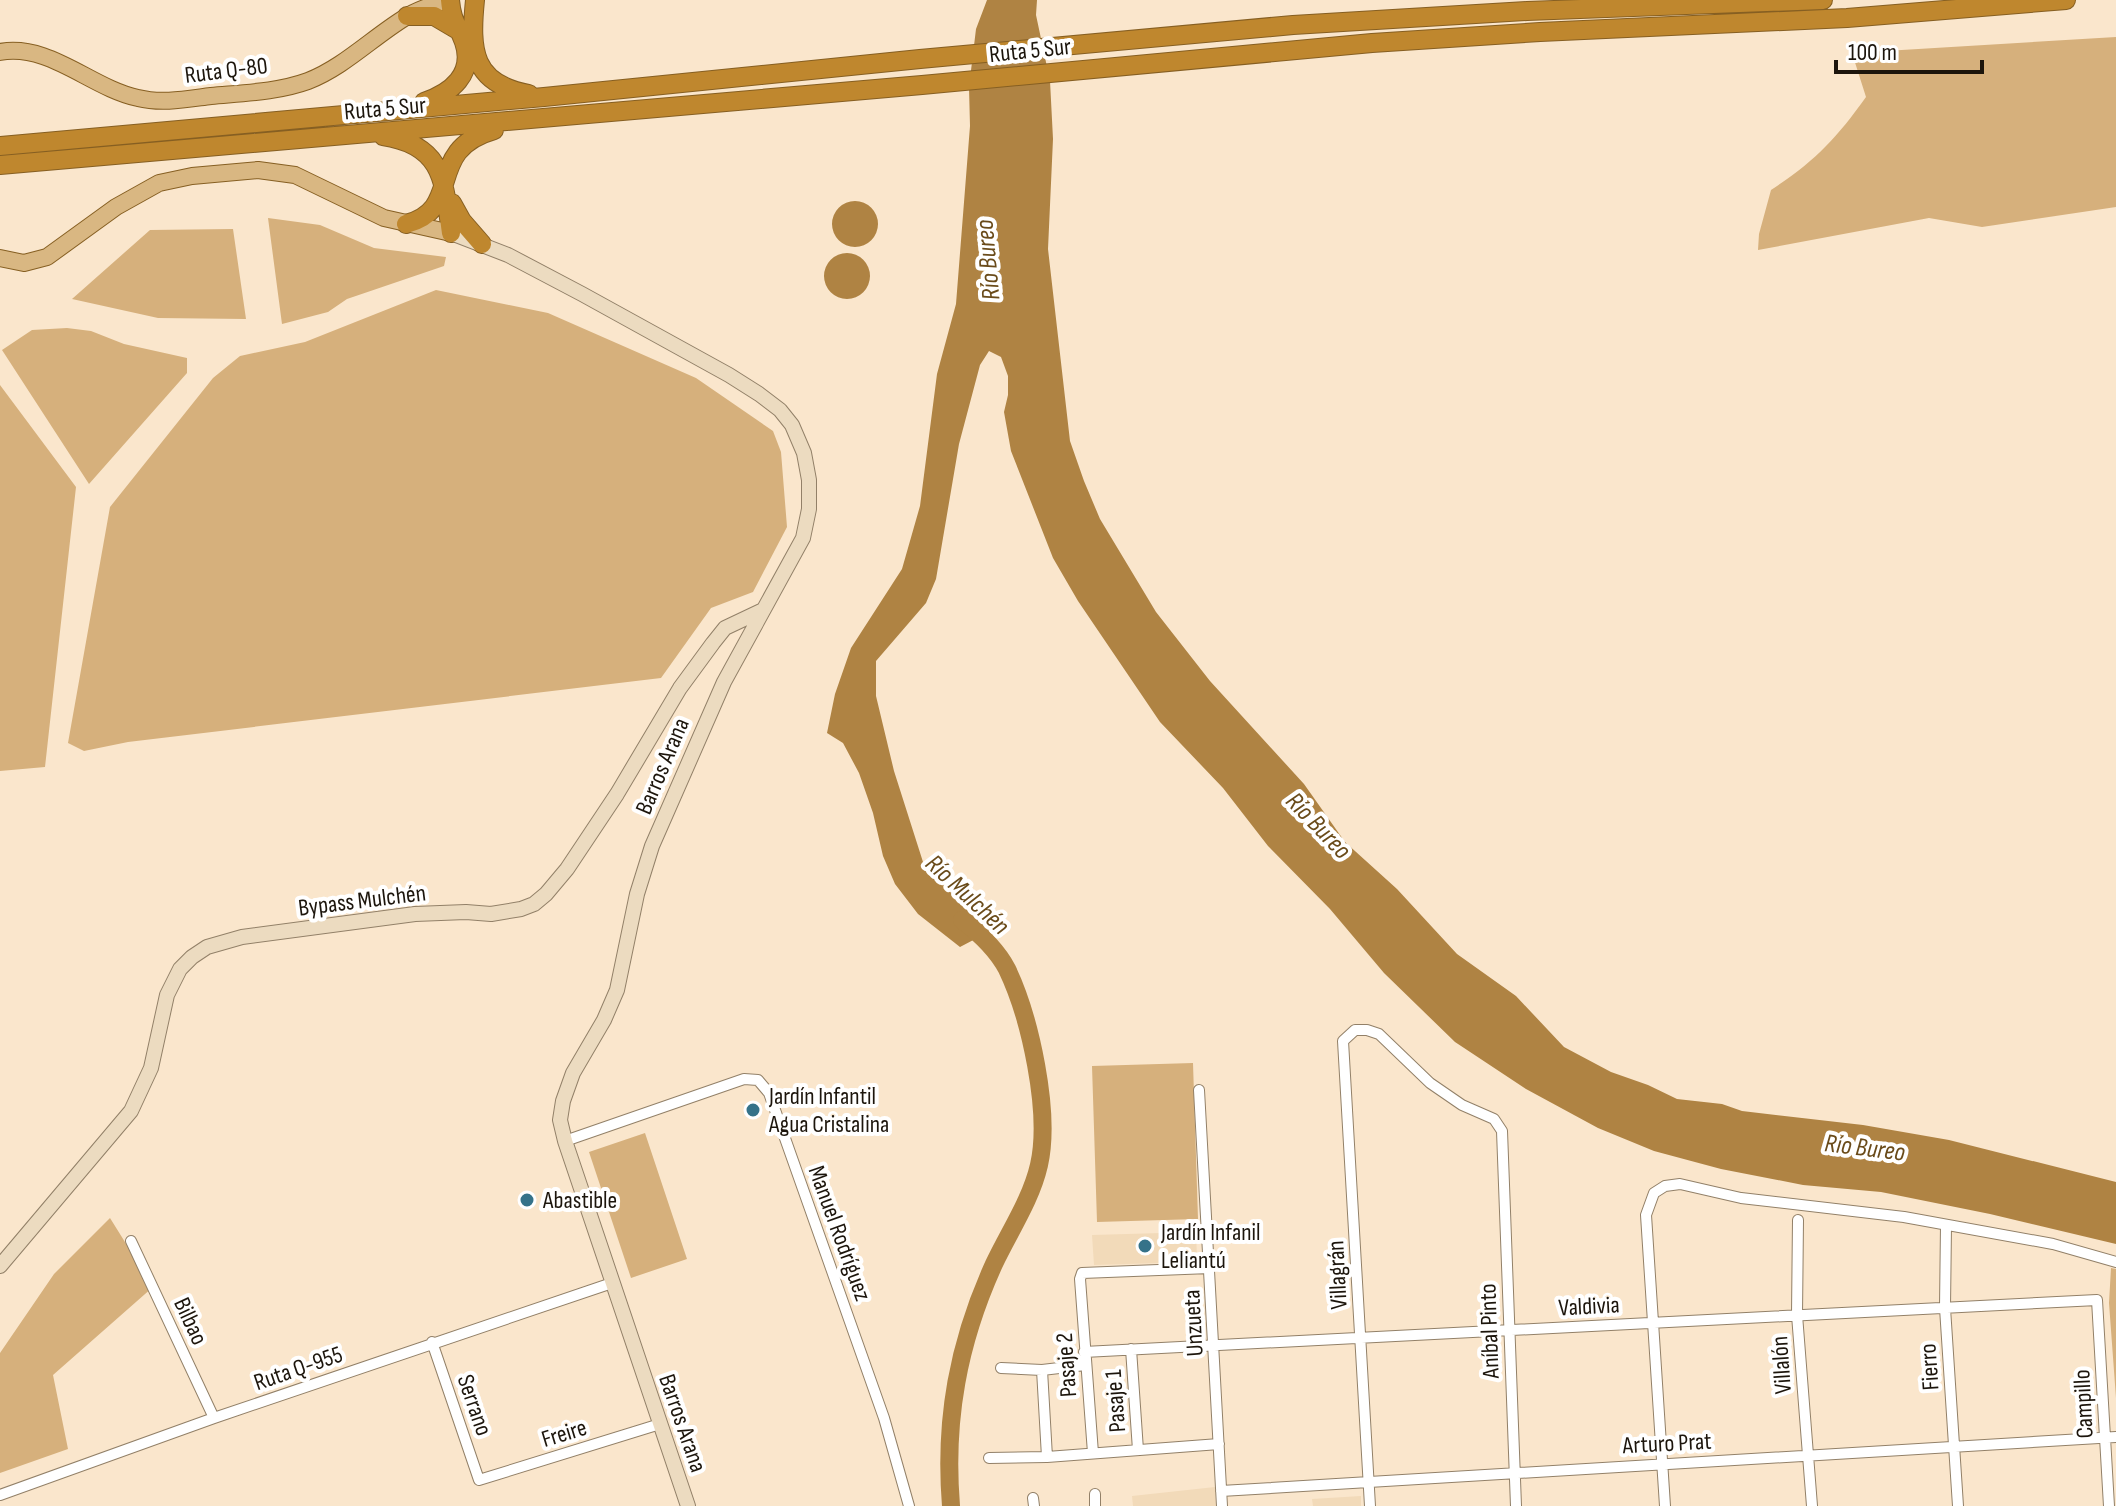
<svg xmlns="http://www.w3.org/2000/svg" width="2116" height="1506" font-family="'Sofia Sans Condensed',sans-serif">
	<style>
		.built { fill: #f2dab9 }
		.green { fill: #d6b07c }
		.water { fill: #af8343 }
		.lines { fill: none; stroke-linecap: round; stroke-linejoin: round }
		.river { stroke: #af8343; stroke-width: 18 }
		.street-casing { stroke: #928068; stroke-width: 12 }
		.secondary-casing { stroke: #928068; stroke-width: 16 }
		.primary-casing { stroke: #865f22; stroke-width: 18 }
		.highway-casing { stroke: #865f22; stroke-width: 20 }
		.street { stroke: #fff; stroke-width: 10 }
		.secondary { stroke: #ecdbc0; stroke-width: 14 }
		.primary { stroke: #d9b782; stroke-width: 16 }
		.highway { stroke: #bf872e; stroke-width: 18 }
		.poi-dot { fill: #357289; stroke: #fff; stroke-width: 3 }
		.labels { text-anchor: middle; stroke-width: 8; stroke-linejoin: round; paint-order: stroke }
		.street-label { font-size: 24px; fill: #1c150c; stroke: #fff }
		.poi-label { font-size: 24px; fill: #1c150c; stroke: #fff; text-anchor: start }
		.water-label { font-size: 26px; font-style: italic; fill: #6a4b1a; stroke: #fff }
	</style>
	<rect width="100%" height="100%" fill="#fae6cc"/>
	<!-- built -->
	<path class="built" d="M 1196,1232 L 1197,1258 L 1193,1262 L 1094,1265 L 1092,1235 Z
		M 1215,1487 L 1216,1506 L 1133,1506 L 1132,1496 Z
		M 1361,1496 L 1361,1506 L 1313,1506 L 1312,1499 Z"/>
	<!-- green -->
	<path class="green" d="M 2116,37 L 2116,207 L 1982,227 L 1929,218 L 1758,250 L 1759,234 L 1771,190 C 1814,162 1836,139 1866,97 L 1852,53 Z
		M 268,218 L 320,225 L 374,248 L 446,257 L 444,266 L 347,299 L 328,312 L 282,324 Z
		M 233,229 L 246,319 L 158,318 L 72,299 L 150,230 Z
		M 436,290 L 548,313 L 696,378 L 773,431 L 781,452 L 787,527 L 753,592 L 711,608 L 661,678 L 128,742 L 84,751 L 68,743 L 110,507 L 213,378 L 240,356 L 305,342 Z
		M 67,328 L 91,331 L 124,344 L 187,358 L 187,373 L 89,484 L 2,350 L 32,330 Z
		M 0,385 L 76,487 L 45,767 L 0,771 Z
		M 1193,1063 L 1198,1219 L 1097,1222 L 1092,1066 Z
		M 645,1133 L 687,1259 L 631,1278 L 589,1152 Z
		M 110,1218 L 153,1287 L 53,1375 L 68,1449 L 0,1473 L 0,1353 L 54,1274 Z
		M 2111,1268 L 2116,1269 L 2116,1398 L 2109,1303 Z"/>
	<!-- water -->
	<path class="water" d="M 987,0 L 1037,0 L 1036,15 L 1050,81 L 1053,139 L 1048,249 L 1070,441 L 1084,481 L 1100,519 L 1156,612 L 1210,681 L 1304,784 L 1345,842 L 1397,889 L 1457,954 L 1516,996 L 1564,1047 L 1611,1072 L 1648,1085 L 1677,1099 L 1722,1104 L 1742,1111 L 1863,1125 L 1949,1140 L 2116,1182 L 2116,1244 L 1990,1214 L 1881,1192 L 1803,1185 L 1721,1169 L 1654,1151 L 1598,1128 L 1526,1089 L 1455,1042 L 1384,973 L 1330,909 L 1268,846 L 1223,788 L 1160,722 L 1078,601 L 1053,558 L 1011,451 L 1004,412 L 1008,395 L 1008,376 L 1001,357 L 989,351 L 980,365 L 959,444 L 936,579 L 926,603 L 876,661 L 876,696 L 894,771 L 923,862 L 934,878 L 964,897 L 1000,926 L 960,947 L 918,914 L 895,884 L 883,856 L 873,813 L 859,773 L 843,743 L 827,733 L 835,694 L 851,648 L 902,569 L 920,506 L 937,374 L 956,304 L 970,126 L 969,87 L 976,29 Z
		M832 224a23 23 0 1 1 46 0a23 23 0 1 1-46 0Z
		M824 276a23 23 0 1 1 46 0a23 23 0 1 1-46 0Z"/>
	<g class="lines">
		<!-- river -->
		<path class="river" d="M 951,1506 C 944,1420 958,1343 994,1264 C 1009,1232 1031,1200 1039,1165 C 1051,1112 1030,1017 1007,969 C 997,950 979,933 962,920"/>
		<defs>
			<path id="street" d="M 1199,1090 L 1222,1506
				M 565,1141 L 744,1079 L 758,1080 L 769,1093 L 884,1418 L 909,1506
				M 1798,1220 L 1797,1315 L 1812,1506
				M 1946,1225 L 1945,1308 L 1958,1506
				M 131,1241 L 214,1418
				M 432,1342 L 479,1480 L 660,1424
				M 1131,1349 L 1138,1450
				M 1084,1352 L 2097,1300 L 2109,1506
				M 1001,1368 L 1042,1370 L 1085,1365
				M 1042,1370 L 1047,1457
				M 1093,1453 L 1080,1279 L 1082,1273 L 1210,1268
				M 989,1458 L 1047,1457 L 1219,1444
				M 1221,1491 L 2116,1437
				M 1095,1494 L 1095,1506
				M 0,1495 L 214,1418 L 612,1283
				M 1033,1498 L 1034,1506
				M 1370,1506 L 1343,1041 L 1355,1030 L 1367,1030 L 1379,1034 L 1430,1083 L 1462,1105 L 1494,1119 L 1502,1131 L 1516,1506
				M 1665,1506 L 1646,1215 L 1654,1193 L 1665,1186 L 1680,1184 L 1741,1198 L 1904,1217 L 2053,1244 L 2116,1262"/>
			<path id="secondary" d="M 451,233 L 508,255 L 582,294 L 729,375 L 759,394 L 780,410 L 792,425 L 804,453 L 809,480 L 809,509 L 803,538 L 724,682 L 652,846 L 637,894 L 617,990 L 604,1020 L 573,1073 L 563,1101 L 560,1120 L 565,1141 L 688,1506
				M 0,1266 L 131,1111 L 151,1068 L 167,995 L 180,969 L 192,957 L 207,947 L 242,937 L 415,914 L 466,912 L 491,914 L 521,909 L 534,904 L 546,894 L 567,869 L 617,794 L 680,688 L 713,643 L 725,628 L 763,610"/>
			<path id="primary" d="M 0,52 C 50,43 91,88 138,98 C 162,104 187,99 211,96 C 243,93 278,92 308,81 C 344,67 373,37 406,17 C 418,9 432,6 445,0
				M 0,258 L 24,263 L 47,257 L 116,207 L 159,183 L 192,176 L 258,170 L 295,175 L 384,218 L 451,233"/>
			<path id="highway" d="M 475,0 C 470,50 472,84 529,94
				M 407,16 L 434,16 L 456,29
				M 424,102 C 451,93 475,74 464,42 C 457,23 452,22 450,0
				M 383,136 C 444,145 444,182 451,233
				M 0,146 L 544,97 L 920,59 L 1293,25 L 1527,11 L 1823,0
				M 0,165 L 922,85 L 1372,43 L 1540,32 L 1847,18 L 2066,0
				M 452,203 L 462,221 L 482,244
				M 406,224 C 465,209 423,150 494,130"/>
		</defs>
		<!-- street casing -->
		<use href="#street" class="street-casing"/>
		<!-- secondary casing -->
		<use href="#secondary" class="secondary-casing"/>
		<!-- primary casing -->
		<use href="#primary" class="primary-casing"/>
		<!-- highway casing -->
		<use href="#highway" class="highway-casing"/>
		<!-- street -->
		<use href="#street" class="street"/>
		<!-- secondary -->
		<use href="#secondary" class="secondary"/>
		<!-- primary -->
		<use href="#primary" class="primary"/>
		<!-- highway -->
		<use href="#highway" class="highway"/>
	</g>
	<!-- markers -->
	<g class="poi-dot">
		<circle cx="753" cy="1110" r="8"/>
		<circle cx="527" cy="1200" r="8"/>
		<circle cx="1145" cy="1246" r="8"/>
	</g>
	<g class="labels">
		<!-- street labels -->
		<g class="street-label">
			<text transform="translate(1030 50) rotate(-6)" y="8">Ruta 5 Sur</text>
			<text transform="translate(226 70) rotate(-7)" y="8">Ruta Q-80</text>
			<text transform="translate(385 108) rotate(-5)" y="8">Ruta 5 Sur</text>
			<text transform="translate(662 766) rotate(-67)" y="8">Barros Arana</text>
			<text transform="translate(362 900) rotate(-7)" y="8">Bypass Mulchén</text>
			<text transform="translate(840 1233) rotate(70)" y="8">Manuel Rodríguez</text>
			<text transform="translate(1337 1275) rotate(-93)" y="8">Villagrán</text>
			<text transform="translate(1589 1306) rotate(-3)" y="8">Valdivia</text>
			<text transform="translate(191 1321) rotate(65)" y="8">Bilbao</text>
			<text transform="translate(1193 1323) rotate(-93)" y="8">Unzueta</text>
			<text transform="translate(1489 1331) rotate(-92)" y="8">Aníbal Pinto</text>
			<text transform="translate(1066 1365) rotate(-94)" y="8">Pasaje 2</text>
			<text transform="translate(1781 1365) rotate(-94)" y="8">Villalón</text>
			<text transform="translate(1929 1367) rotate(-94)" y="8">Fierro</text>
			<text transform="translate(298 1368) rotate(-19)" y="8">Ruta Q-955</text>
			<text transform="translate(1115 1401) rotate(-94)" y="8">Pasaje 1</text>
			<text transform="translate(2083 1404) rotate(-93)" y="8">Campillo</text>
			<text transform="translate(475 1405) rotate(71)" y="8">Serrano</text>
			<text transform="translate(683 1423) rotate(71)" y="8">Barros Arana</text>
			<text transform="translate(564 1433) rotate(-17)" y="8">Freire</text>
			<text transform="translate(1667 1443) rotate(-3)" y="8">Arturo Prat</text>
		</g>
		<!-- poi labels -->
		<g class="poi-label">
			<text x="769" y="1104">Jardín Infantil<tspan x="769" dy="28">Agua Cristalina</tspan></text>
			<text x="543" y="1208">Abastible</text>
			<text x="1161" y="1240">Jardín Infanil<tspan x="1161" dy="28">Leliantú</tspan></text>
		</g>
		<!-- water labels -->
		<g class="water-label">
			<text transform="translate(987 260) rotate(-95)" y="9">Río Bureo</text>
			<text transform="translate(1319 825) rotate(46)" y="9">Río Bureo</text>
			<text transform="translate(968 894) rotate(43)" y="9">Río Mulchén</text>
			<text transform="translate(1865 1147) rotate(7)" y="9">Río Bureo</text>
		</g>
	</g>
	<!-- scale -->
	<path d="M1836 60v12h146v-12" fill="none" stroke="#1c150c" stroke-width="4"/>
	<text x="1848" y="60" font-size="24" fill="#1c150c" stroke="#ffffff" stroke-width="6" paint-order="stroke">100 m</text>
</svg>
